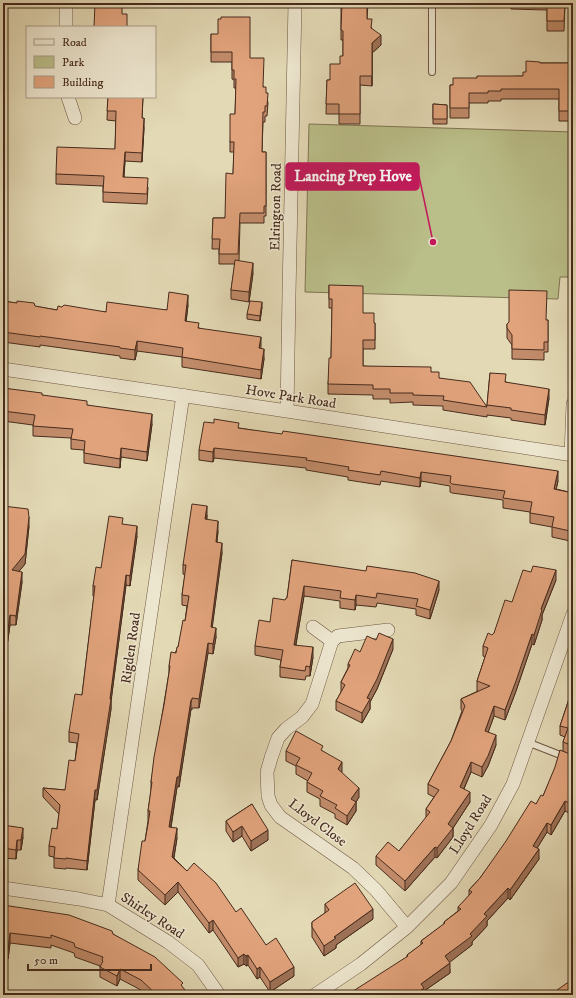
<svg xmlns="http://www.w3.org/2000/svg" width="576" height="998" font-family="'IM FELL DW Pica',serif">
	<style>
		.green { fill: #babe89; stroke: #807452 }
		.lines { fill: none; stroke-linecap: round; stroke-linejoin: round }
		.lane-casing { stroke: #6e5642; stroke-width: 8 }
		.street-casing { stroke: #6e5642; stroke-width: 14 }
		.lane { stroke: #ede6cf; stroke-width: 6 }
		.street { stroke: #ede6cf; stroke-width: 13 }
		.wall { fill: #c28c6b; stroke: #472b1c }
		.shaded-wall { fill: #9e7257; stroke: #472b1c }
		.building { fill: #e1a37c; stroke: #472b1c }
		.labels { text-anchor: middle; stroke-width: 3; stroke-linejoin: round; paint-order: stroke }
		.street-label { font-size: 14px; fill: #472b1c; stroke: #ede6cf }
		.leader { fill: none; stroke: #c2185b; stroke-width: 1.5 }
		.callout-dot { fill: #c2185b; stroke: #ede6cf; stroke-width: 1.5 }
		.callout { fill: #c2185b; stroke: #c2185b; stroke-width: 1.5 }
		.callout-label { font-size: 15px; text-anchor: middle; font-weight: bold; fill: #fff }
	</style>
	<rect width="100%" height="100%" fill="#e3d9b5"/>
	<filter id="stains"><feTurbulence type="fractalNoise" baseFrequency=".005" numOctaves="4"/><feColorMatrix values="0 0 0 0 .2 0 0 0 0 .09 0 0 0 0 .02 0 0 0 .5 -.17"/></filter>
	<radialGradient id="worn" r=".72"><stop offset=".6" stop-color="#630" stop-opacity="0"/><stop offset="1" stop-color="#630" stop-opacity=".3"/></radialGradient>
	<!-- green -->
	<path class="green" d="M 309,124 L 573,132 L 573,277 L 560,277 L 558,299 L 305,292 Z"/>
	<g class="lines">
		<defs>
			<path id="lane" d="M 432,72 L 432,3
				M 527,742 L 573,760"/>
			<path id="street" d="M 66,3 L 66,27
				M 68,97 L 75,118
				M 3,369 L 287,411 L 573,455
				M 287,411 L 289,294 L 295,3
				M 571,455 L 573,404
				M 313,627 L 332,641
				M 388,630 L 338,636 L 332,641 L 312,704 L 302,717 L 286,729 L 278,738 L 271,758 L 267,772 L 268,796 L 271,805 L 280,817 L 353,868 L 376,890 L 407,927
				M 3,888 L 79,899 L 108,905 L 168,942 L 198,965 L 219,995
				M 108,905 L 183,395
				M 315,995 L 361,964 L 407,927 L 451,883 L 491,825 L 513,784 L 573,614"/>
		</defs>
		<!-- lane casing -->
		<use href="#lane" class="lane-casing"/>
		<!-- street casing -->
		<use href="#street" class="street-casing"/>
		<!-- lane -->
		<use href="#lane" class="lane"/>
		<!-- street -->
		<use href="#street" class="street"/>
	</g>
	<!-- wall -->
	<path class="wall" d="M 341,3 L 368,3 L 367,19 L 372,29 L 381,45 L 372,53 L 372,86 L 360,85 L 360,124 L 339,124 L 339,114 L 326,114 L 327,80 L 330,80 L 340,64 L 343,56 L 343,40 L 341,40 Z
		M 511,3 L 565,3 L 564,31 L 547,31 L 547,10 L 511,9 Z
		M 573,19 L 573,59 L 572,59 Z
		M 211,34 L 250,58 L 266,93 L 268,103 L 267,116 L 265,116 L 265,122 L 263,122 L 262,152 L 266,152 L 266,216 L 264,216 L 264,223 L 240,223 L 239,261 L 253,273 L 249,302 L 231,299 L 231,290 L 235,264 L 219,264 L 219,249 L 212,249 L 213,218 L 225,218 L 233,174 L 234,152 L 230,152 L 230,142 L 235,114 L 236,88 L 234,88 L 234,80 L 232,79 L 232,62 L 211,62 Z
		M 540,63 L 573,63 L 573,121 L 559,121 L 559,99 L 501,99 L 501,101 L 488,101 L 488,103 L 469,103 L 469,118 L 450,118 L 450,85 L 453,85 L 477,78 L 523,76 L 526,72 Z
		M 108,97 L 143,97 L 142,118 L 144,128 L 142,162 L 125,161 L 124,177 L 148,187 L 147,204 L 103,202 L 103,186 L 56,184 L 56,174 L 115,149 L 116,121 L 107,120 Z
		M 433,104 L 447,105 L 447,124 L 433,124 Z
		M 329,285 L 363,313 L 374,323 L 375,323 L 375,349 L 363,349 L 363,366 L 431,372 L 439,378 L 487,406 L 490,373 L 506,382 L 549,398 L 545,425 L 511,420 L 511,418 L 487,415 L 487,417 L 443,410 L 443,406 L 413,405 L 413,402 L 390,403 L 390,399 L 373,399 L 373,395 L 328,394 L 328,384 L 331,358 L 332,308 L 329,308 Z
		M 3,301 L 57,310 L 106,312 L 167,310 L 188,305 L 186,322 L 199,328 L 261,349 L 264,359 L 261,379 L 182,367 L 182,357 L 137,351 L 135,360 L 120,358 L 120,356 L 40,345 L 40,347 L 3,342 Z
		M 262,307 L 260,321 L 247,319 L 247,314 Z
		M 548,320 L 548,352 L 544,352 L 544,360 L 512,359 L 512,345 L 507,338 L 507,324 Z
		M 3,388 L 42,395 L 87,405 L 152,424 L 147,461 L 121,457 L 120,468 L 84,463 L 84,450 L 71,449 L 71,438 L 33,436 L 33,425 L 3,421 Z
		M 239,428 L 558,481 L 556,489 L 573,493 L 573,531 L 572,531 L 570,541 L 552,537 L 552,527 L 530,523 L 530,512 L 503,508 L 503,500 L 452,493 L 450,492 L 450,486 L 421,481 L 420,487 L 381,481 L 380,485 L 348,480 L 348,477 L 306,470 L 306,468 L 214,458 L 213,462 L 199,460 L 199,450 Z
		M 3,506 L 29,526 L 25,564 L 19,571 L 22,582 L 16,625 L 10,625 L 5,660 L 3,660 L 3,549 L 5,533 L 3,533 Z
		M 207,515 L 207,520 L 218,531 L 217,542 L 222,553 L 212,627 L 216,637 L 213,654 L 208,653 L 199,708 L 192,708 L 192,710 L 191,709 L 179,787 L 177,787 L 171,828 L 177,838 L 174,858 L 187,871 L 236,912 L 294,976 L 270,992 L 260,977 L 257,979 L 248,965 L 246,966 L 244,964 L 238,967 L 213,930 L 209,933 L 178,892 L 165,905 L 138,880 L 138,870 L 145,841 L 148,821 L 148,811 L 151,791 L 151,782 L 169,673 L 169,666 L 178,647 L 185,621 L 187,606 L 182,605 L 182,595 L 185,575 L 183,574 L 183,565 Z
		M 123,524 L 137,536 L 130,586 L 126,585 L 111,701 L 111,709 L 97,800 L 95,800 L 87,870 L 66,868 L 66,869 L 54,868 L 54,857 L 49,856 L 49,846 L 57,829 L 59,814 L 43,797 L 43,788 L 65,790 L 75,761 L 77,743 L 69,742 L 69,732 L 82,695 L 94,596 L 93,596 L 93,586 L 101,568 Z
		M 292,560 L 439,590 L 430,619 L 416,615 L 416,609 L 377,603 L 376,607 L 356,605 L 355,610 L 340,608 L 340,601 L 304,596 L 296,645 L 313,657 L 310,676 L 306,676 L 305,680 L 280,677 L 280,667 L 281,660 L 255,655 L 255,646 L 270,622 L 287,598 Z
		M 556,580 L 542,615 L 542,620 L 534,645 L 532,644 L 516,691 L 505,720 L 494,716 L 488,732 L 496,745 L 488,766 L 482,777 L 471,772 L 464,789 L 470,802 L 453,828 L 453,837 L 437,858 L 435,857 L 405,891 L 376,865 L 376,856 L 399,851 L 426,818 L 426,809 L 434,797 L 428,794 L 428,784 L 451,741 L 462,711 L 461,709 L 461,699 L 478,691 L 477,691 L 477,681 L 485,657 L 483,656 L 483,646 L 494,633 L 512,602 Z
		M 393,649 L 377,689 L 370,702 L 370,709 L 362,723 L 336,710 L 336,701 L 341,692 L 341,682 L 348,668 L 348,664 L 360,652 Z
		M 573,687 L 573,802 L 569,813 L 565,811 L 551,835 L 547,832 L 537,848 L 539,859 L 510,900 L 508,898 L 487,921 L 487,926 L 472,942 L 472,945 L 449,962 L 450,973 L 424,991 L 424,995 L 407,957 L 407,955 L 421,945 L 421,941 L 444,924 L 444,922 L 458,911 L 458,907 L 469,896 L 469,890 L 480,878 L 536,804 L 543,796 L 563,751 L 563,742 L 565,737 L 560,735 L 560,726 Z
		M 286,751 L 323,751 L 342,772 L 341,772 L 359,797 L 356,802 L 356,811 L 347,825 L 335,818 L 335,814 L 320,806 L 320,799 L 307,792 L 307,782 L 308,781 L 296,774 L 296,766 L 286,761 Z
		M 252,804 L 268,840 L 251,851 L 242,836 L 233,842 L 226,831 L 226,821 Z
		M 3,825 L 23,837 L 21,850 L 17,850 L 16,859 L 3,858 Z
		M 325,904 L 373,919 L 336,945 L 336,948 L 324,956 L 312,937 L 312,922 L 325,913 Z
		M 3,905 L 113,934 L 183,988 L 189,995 L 146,995 L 141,990 L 120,979 L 117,986 L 100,977 L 100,966 L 75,957 L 74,953 L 51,945 L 51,948 L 10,943 L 8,959 L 3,958 Z
		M 557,990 L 573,995 L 557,995 Z"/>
	<!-- shaded-wall -->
	<path class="shaded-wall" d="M 381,35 L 381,45 L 372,53 L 372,86 L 372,43 Z
		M 144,118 L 144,128 L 142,162 L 142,153 Z
		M 125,152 L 125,161 L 123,186 L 123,177 Z
		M 253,263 L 253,273 L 249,302 L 249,292 Z
		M 188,295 L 188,305 L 185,331 L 185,321 Z
		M 262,302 L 262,307 L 260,321 L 260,316 Z
		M 261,337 L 261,347 L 259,358 L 259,348 Z
		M 137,341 L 137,351 L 135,360 L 135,350 Z
		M 264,349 L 264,359 L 261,379 L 261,370 Z
		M 549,389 L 549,398 L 545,425 L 545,415 Z
		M 152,414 L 152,424 L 147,461 L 147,452 Z
		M 121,448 L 121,457 L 120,468 L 120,459 Z
		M 214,448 L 214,458 L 213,462 L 213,452 Z
		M 558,471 L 558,481 L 554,499 L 554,489 Z
		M 421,472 L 421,481 L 420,487 L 420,478 Z
		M 207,506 L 207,515 L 205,529 L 205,519 Z
		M 29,517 L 29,526 L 25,564 L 12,580 L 12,570 Z
		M 218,521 L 218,531 L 216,552 L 216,542 Z
		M 572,521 L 572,531 L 570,541 L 570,531 Z
		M 137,526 L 137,536 L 130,586 L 130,576 Z
		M 222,543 L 222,553 L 211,637 L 211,627 Z
		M 556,570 L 556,580 L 542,615 L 542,620 L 534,645 L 534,635 L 541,609 Z
		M 22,572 L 22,582 L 16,625 L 16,616 Z
		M 126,575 L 126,585 L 111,701 L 111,709 L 97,800 L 97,790 L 110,699 Z
		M 439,581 L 439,590 L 430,619 L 430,610 Z
		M 304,586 L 304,596 L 294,654 L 294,645 Z
		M 356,595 L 356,605 L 355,610 L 355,600 Z
		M 10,615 L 10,625 L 5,660 L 5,650 Z
		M 216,628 L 216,637 L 213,654 L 213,644 Z
		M 532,634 L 532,644 L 516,691 L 505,720 L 505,710 Z
		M 393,639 L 393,649 L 377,689 L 370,702 L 370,709 L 362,723 L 362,713 L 367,698 Z
		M 208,643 L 208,653 L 199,708 L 199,699 Z
		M 313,647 L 313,657 L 310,676 L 310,667 Z
		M 191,700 L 191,709 L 179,787 L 179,777 Z
		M 494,706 L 494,716 L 485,741 L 485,731 Z
		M 496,735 L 496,745 L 488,766 L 482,777 L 482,767 Z
		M 342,762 L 342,772 L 338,779 L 338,769 Z
		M 471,762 L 471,772 L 460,797 L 460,787 Z
		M 177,777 L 177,787 L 169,837 L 169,827 Z
		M 359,788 L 359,797 L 356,802 L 356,811 L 347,825 L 347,816 L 351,799 Z
		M 95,790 L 95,800 L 87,870 L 87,861 Z
		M 470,792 L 470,802 L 453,828 L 453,837 L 437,858 L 437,848 L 448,824 Z
		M 573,793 L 573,802 L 569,813 L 569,803 Z
		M 565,801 L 565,811 L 551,835 L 551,825 Z
		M 547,823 L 547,832 L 533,855 L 533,846 Z
		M 242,826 L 242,836 L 233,842 L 233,832 Z
		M 23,828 L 23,837 L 21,850 L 21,840 Z
		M 177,828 L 177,838 L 172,867 L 172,857 Z
		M 268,830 L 268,840 L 251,851 L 251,841 Z
		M 17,840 L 17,850 L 16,859 L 16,850 Z
		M 435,847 L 435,857 L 405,891 L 405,881 Z
		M 539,849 L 539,859 L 510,900 L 510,890 Z
		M 178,882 L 178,892 L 165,905 L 165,895 Z
		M 508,888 L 508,898 L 487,921 L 487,926 L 472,942 L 472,945 L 445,966 L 445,956 L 470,934 L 484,914 Z
		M 373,909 L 373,919 L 336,945 L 336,948 L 324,956 L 324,946 L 334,937 Z
		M 213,920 L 213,930 L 209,933 L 209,923 Z
		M 10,933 L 10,943 L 8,959 L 8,949 Z
		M 244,954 L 244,964 L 238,967 L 238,958 Z
		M 248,955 L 248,965 L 246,966 L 246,956 Z
		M 450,963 L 450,973 L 424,991 L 424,995 L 414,995 L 421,984 Z
		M 260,967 L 260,977 L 257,979 L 257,969 Z
		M 294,967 L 294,976 L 270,992 L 270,982 Z
		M 120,969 L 120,979 L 117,986 L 117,976 Z"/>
	<!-- building -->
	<path class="building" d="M 95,3 L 122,3 L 122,14 L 127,14 L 127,27 L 94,27 Z
		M 342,3 L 367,3 L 367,19 L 372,19 L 371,28 L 381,35 L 372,43 L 372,76 L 360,76 L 360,114 L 339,114 L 339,104 L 326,104 L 327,80 L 330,80 L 330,64 L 340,64 L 340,56 L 343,56 L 343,31 L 341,30 Z
		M 547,3 L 565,3 L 564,21 L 547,21 Z
		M 221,17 L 250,17 L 250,58 L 264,58 L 263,87 L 266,87 L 266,93 L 268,93 L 267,106 L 265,106 L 265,112 L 263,112 L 262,152 L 266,152 L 266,206 L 264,206 L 264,213 L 240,213 L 238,254 L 219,254 L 220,239 L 212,239 L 213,218 L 225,218 L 226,173 L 233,174 L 234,142 L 230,142 L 230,114 L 235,114 L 236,79 L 234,79 L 234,70 L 232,70 L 232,52 L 211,52 L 211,34 L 218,34 L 218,19 L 221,19 Z
		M 572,19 L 573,19 L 573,49 L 572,49 Z
		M 526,61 L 540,62 L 540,63 L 573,63 L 573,111 L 559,111 L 559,89 L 501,89 L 501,91 L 488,91 L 488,93 L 469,93 L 469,108 L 450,108 L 450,85 L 453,85 L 453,78 L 477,78 L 477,76 L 523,76 L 523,72 L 526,72 Z
		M 108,97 L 143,97 L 142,118 L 144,118 L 142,153 L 125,152 L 123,177 L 148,178 L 147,194 L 103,192 L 104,176 L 56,174 L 57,147 L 115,149 L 116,111 L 107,111 Z
		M 433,104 L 447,105 L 447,119 L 433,119 Z
		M 235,260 L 253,263 L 249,292 L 231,290 Z
		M 329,285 L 363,286 L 363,313 L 374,313 L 374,323 L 375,323 L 375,340 L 363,340 L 363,366 L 431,367 L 431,372 L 439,372 L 439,378 L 470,382 L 487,407 L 443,400 L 444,396 L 413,395 L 413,393 L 390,393 L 390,389 L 373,389 L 373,385 L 328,384 L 329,358 L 331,358 L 332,306 L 332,299 L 329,299 Z
		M 509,290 L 547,291 L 546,320 L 548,320 L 548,342 L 544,342 L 544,350 L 512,349 L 512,335 L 507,328 L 507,324 L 509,322 Z
		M 169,292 L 188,295 L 185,321 L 199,323 L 198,328 L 261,337 L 259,348 L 264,349 L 261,370 L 182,357 L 183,348 L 137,341 L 135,350 L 120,348 L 120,347 L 40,336 L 40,337 L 3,332 L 3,301 L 17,303 L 17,301 L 34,303 L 35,306 L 57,310 L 58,306 L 62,307 L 64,305 L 106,312 L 107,302 L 167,310 Z
		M 250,301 L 262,302 L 260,316 L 247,314 Z
		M 490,373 L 506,374 L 505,382 L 549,389 L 545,415 L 511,410 L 511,408 L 487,405 Z
		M 3,388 L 42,393 L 42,395 L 87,401 L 87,405 L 152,414 L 147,452 L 121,448 L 120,459 L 84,453 L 85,441 L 71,439 L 73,429 L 33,426 L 35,415 L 3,411 Z
		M 214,419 L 239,423 L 238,428 L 282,434 L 283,431 L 558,471 L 554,489 L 573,493 L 573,521 L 572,521 L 570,531 L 552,527 L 554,517 L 530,513 L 532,502 L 503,498 L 505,491 L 452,484 L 450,482 L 451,476 L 421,472 L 420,478 L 381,471 L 380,475 L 348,470 L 349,467 L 306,460 L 307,458 L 214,448 L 213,452 L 199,450 L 204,422 L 214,423 Z
		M 192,504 L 207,506 L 205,519 L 218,521 L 216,542 L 222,543 L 211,627 L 216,628 L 213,644 L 208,643 L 199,699 L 192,698 L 192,700 L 191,700 L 179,777 L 177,777 L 169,827 L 177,828 L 172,857 L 187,871 L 194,863 L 216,883 L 236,912 L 241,908 L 266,945 L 276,938 L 294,967 L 270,982 L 260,967 L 257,969 L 248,955 L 246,956 L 244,954 L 238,958 L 213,920 L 209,923 L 178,882 L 165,895 L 138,870 L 142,841 L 145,841 L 148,824 L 150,811 L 148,811 L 152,782 L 151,782 L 154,757 L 164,705 L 170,666 L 169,666 L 171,652 L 176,653 L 177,647 L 178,647 L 183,620 L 185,621 L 189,596 L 182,595 L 186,565 L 183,565 Z
		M 3,506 L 28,509 L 29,517 L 25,554 L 12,570 L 22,572 L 16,616 L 10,615 L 5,650 L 3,650 L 3,549 L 6,524 L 3,523 Z
		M 109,516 L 123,518 L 122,524 L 137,526 L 130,576 L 126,575 L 110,699 L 111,699 L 97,790 L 95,790 L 87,861 L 66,858 L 66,859 L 54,858 L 55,847 L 49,846 L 52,828 L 57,829 L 60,805 L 43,788 L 65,790 L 69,760 L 75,761 L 79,734 L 69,732 L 75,694 L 82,695 L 95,586 L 93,586 L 96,567 L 101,568 Z
		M 292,560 L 366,571 L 367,566 L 415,573 L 439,581 L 430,610 L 416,606 L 418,599 L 377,593 L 376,598 L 356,595 L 355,600 L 340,598 L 341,591 L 304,586 L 294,645 L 313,647 L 310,667 L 306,666 L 305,671 L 280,667 L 283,650 L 255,646 L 259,620 L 270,622 L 273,598 L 285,600 L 286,598 L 287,598 Z
		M 533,566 L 556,570 L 541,609 L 542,610 L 534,635 L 532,634 L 516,681 L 505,710 L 494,706 L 485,731 L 496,735 L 488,756 L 482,767 L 471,762 L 460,787 L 470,792 L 448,824 L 453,828 L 437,848 L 435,847 L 405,881 L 376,856 L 388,842 L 399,851 L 430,812 L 426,809 L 439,790 L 428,784 L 451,741 L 465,706 L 461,699 L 490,686 L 477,681 L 488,648 L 483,646 L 488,633 L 492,635 L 494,633 L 505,600 L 512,602 L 523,570 L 531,572 Z
		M 379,633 L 393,639 L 377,679 L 367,698 L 370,699 L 362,713 L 336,701 L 345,685 L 341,682 L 350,665 L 348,664 L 355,649 L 360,652 L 367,636 L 376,640 Z
		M 573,687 L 573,746 L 563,742 L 568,728 L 560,726 Z
		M 296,731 L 323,746 L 321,750 L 342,762 L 338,769 L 359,788 L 351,799 L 356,802 L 347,816 L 335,808 L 337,805 L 320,796 L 323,791 L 307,782 L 312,773 L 296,765 L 300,758 L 286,751 Z
		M 560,750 L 572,755 L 573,754 L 573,793 L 569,803 L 565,801 L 551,825 L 547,823 L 533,846 L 539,849 L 510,890 L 508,888 L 484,914 L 487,916 L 470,934 L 472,936 L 445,956 L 450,963 L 421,984 L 424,988 L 414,995 L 347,995 L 408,956 L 407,955 L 423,943 L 421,941 L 445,923 L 444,922 L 461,909 L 458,907 L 472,892 L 469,890 L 480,878 L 506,841 L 531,801 L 536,804 L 541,795 L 543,796 L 555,767 Z
		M 252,804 L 268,830 L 251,841 L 242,826 L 233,832 L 226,821 Z
		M 3,825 L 23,828 L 21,840 L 17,840 L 16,850 L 3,848 Z
		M 355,883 L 373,909 L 334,937 L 336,938 L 324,946 L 312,927 L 312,922 L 329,910 L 325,904 Z
		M 3,905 L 69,915 L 112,931 L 113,934 L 155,957 L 183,983 L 181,985 L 189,995 L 157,995 L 141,980 L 120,969 L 117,976 L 100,967 L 103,961 L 102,960 L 103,957 L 75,947 L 74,943 L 51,935 L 51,938 L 10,933 L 8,949 L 3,948 Z
		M 573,979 L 573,995 L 561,995 L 557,990 Z"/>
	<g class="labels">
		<!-- street labels -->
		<g class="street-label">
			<text transform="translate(275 207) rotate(-89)" y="5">Elrington Road</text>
			<text transform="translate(291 396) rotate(9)" y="5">Hove Park Road</text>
			<text transform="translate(130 648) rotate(-82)" y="5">Rigden Road</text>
			<text transform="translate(318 822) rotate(37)" y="5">Lloyd Close</text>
			<text transform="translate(470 824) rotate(-58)" y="5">Lloyd Road</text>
			<text transform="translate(153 915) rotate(33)" y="5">Shirley Road</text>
		</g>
	</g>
	<!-- callouts -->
	<path class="leader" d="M433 242L419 176"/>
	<circle class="callout-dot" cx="433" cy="242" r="4"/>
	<rect class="callout" x="286" y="163" width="133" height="27" rx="4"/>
	<g class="callout-label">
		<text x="353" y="181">Lancing Prep Hove</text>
	</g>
	<!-- margin -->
	<rect width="576" height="998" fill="none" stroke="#e3d9b5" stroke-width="16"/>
	<rect x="4" y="4" width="568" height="990" fill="none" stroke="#472b1c" stroke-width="2"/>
	<rect x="8" y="8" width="560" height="982" fill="none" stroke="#472b1c"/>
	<!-- legend -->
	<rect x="26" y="26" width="130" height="72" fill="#ede6cf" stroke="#ab9b87"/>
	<rect x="34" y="39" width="20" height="6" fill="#ede6cf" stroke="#ab9b87"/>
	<text x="62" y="46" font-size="12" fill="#472b1c">Road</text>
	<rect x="34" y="56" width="20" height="12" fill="#babe89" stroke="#ab9b87"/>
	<text x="62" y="66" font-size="12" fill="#472b1c">Park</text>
	<rect x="34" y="76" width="20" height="12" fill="#e1a37c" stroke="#ab9b87"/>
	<text x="62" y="86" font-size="12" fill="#472b1c">Building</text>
	<!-- scale -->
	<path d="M28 964v6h123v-6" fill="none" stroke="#472b1c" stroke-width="2"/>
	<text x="34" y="964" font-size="12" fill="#472b1c" stroke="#ede6cf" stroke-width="3" paint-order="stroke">50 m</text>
	<rect width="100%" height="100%" filter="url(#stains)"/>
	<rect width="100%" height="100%" fill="url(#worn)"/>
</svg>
